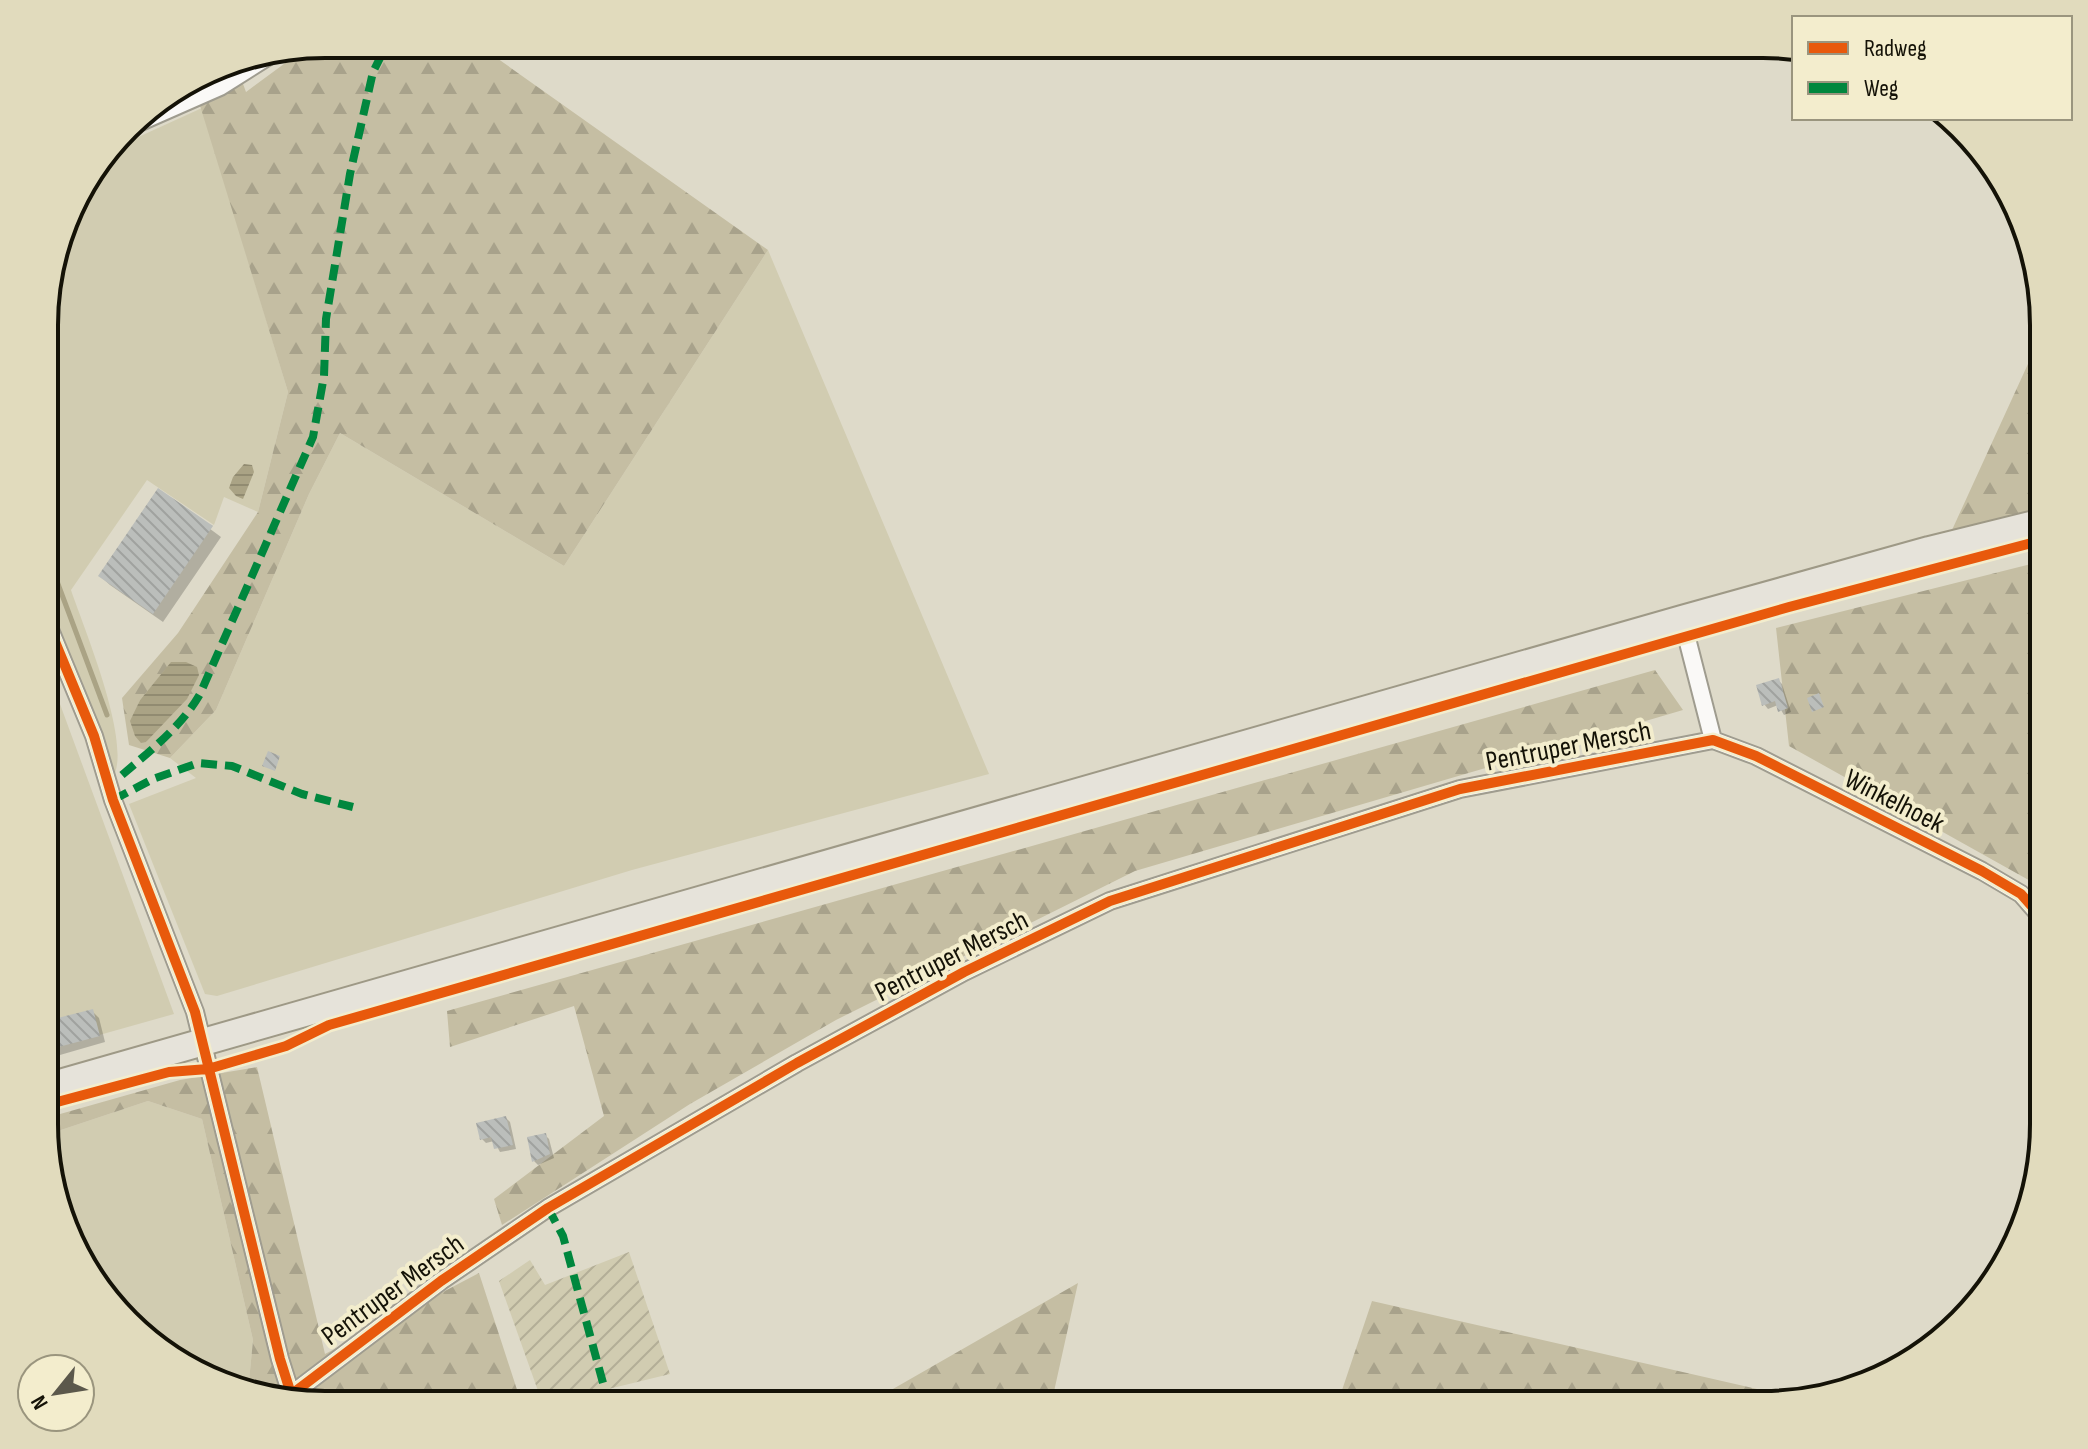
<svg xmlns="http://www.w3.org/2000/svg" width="2088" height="1449" font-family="'Sofia Sans Condensed',sans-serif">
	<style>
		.grass { fill: #d1ccb1 }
		.forest { fill: url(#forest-firs); fill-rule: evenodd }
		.garden { fill: url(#garden-furrows) }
		.water { fill: url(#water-rules) }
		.shadow { fill: #0003 }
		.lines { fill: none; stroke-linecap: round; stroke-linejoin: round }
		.stream { stroke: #aaa385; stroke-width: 5 }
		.building { fill: url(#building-back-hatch) }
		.street-casing { stroke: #9f9c8f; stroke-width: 20 }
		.primary-casing { stroke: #9e9986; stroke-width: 30 }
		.street { stroke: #faf9f7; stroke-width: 16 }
		.primary { stroke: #e6e3da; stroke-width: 26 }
		.quiet { stroke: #00873e; stroke-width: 8; stroke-dasharray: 16 8; stroke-linecap: butt }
		.cycleway-casing { stroke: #f3edcd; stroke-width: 15 }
		.cycleway { stroke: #e8590c; stroke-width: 10 }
		.labels { text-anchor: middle; stroke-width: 8; stroke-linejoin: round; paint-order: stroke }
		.street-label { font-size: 28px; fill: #141207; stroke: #f3edcd }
		.rim { fill: none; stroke: #141207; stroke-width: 4 }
	</style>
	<defs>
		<pattern id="forest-firs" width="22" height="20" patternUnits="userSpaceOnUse" patternTransform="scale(2)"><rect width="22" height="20" fill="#c5bea3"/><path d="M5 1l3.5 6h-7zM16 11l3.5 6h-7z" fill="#a8a28b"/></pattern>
		<pattern id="garden-furrows" width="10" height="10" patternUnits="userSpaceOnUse" patternTransform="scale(2)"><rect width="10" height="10" fill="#d1ccb1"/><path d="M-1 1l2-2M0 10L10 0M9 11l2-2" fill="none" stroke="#b3ae97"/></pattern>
		<pattern id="water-rules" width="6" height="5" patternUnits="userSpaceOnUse" patternTransform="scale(2)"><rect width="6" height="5" fill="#aaa385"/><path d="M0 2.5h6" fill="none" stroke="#918b71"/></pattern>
		<pattern id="building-back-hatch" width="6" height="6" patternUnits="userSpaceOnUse" patternTransform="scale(2)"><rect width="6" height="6" fill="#bbbebb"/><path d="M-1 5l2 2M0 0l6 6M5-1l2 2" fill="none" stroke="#a0a29f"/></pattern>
	</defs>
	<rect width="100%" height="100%" fill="#dedac9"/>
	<!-- grass -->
	<path class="grass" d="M 202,108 L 288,392 L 258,512 L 224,497 L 214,525 L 147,480 L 71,590 C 83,626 136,751 111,780 L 46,604 L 46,288 L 73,200 L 112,149 Z
		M 768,250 L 989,774 L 632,870 L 217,996 L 205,994 L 129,804 L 196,778 L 170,758 L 216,710 L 309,494 L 340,433 L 564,566 Z
		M 46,666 L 174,1014 L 46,1050 Z
		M 148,1101 L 202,1119 L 253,1340 L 249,1381 L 240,1391 L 154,1347 L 81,1264 L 46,1161 L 46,1135 Z"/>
	<!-- forest -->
	<path class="forest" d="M 325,44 L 477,44 L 768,250 L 564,566 L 340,433 L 309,494 L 216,710 L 170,758 L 129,745 L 122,698 L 178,633 L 258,512 L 288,392 L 194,86 L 162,100 L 218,65 L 235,62 L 246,92 L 307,47 ZM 186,662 L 149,737 L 146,742 L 131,721 L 140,700 L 171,663 Z
		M 2043,331 L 2043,509 L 1952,530 Z
		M 2043,561 L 2043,888 L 1789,746 L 1776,628 Z
		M 1655,670 L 1683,710 L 1135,871 L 836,1020 L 690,1104 L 502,1225 L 494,1199 L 604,1116 L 574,1006 L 450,1047 L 447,1011 Z
		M 257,1067 L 325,1354 L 479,1273 L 522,1405 L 307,1404 L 240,1391 L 249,1381 L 253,1340 L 202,1119 L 148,1101 L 46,1135 L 46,1118 L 180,1080 Z
		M 1078,1283 L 1051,1405 L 865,1405 Z
		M 1372,1301 L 1796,1398 L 1764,1405 L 1337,1405 Z"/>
	<!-- garden -->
	<path class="garden" d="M 629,1252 L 670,1374 L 543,1405 L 499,1281 L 530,1260 L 545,1285 Z"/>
	<!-- water -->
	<path class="water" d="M 244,464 L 252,465 L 254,472 L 243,499 L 236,496 L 229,488 L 233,477 Z
		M 171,662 L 186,662 L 197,667 L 199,675 L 187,699 L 146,742 L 141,743 L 135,736 L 130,721 L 140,700 Z"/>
	<!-- shadow -->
	<path class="shadow" d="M 159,491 L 221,537 L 163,622 L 110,585 L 100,576 Z
		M 1778,680 L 1782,684 L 1791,712 L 1784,715 L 1778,705 L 1768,709 L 1764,704 Z
		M 46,930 L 54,957 L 46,959 Z
		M 46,968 L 50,971 L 58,1001 L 46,1005 Z
		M 92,1011 L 99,1018 L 105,1042 L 60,1055 L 53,1048 Z
		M 506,1118 L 510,1122 L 516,1149 L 500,1152 L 494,1141 L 486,1143 L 482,1139 Z
		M 545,1135 L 549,1139 L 554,1158 L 538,1165 L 534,1161 L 529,1139 Z"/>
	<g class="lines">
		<!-- stream -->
		<path class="stream" d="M 202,75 L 227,64
			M 46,552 L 107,715"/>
	</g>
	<!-- building -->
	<path class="building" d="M 158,488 L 213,526 L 153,614 L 98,576 Z
		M 1779,678 L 1788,708 L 1778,712 L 1775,701 L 1762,706 L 1756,685 Z
		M 1819,693 L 1824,707 L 1812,712 L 1807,698 Z
		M 268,751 L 280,756 L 275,771 L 262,766 Z
		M 46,969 L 55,997 L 46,1000 Z
		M 93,1009 L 100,1036 L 51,1049 L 46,1021 Z
		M 506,1116 L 513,1145 L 494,1149 L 491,1137 L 480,1140 L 476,1123 Z
		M 546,1133 L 550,1154 L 532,1162 L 527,1137 Z"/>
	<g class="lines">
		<defs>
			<path id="street" d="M 129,127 L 220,87 L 272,54
				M 1682,619 L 1713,740
				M 46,620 L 94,736 L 113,800 L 195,1012 L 280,1359 L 291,1394
				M 1713,740 L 1756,756 L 1982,871 L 2021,894 L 2043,919
				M 284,1400 L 441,1281 L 548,1208 L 797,1063 L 964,972 L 1110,901 L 1460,789 L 1713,740"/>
			<path id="primary" d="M 46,1087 L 1682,619 L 1929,550 L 2043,522"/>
		</defs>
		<!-- street casing -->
		<use href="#street" class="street-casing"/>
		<!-- primary casing -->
		<use href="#primary" class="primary-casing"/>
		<!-- street -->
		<use href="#street" class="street"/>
		<!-- primary -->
		<use href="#primary" class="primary"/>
		<!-- quiet -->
		<path class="quiet" d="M 122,775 C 151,750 181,727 200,694 L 313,437 L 324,376 L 326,319 L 350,174 L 373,72 L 387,44
			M 113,800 L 153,779 L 198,763 L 232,766 L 302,794 L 353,807
			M 548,1208 L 563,1236 L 609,1405"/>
		<defs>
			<path id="cycleway" d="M 46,620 L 94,736 L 113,800 L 195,1012 L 280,1359 L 291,1394
				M 46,1105 L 169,1072 L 208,1069 L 286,1046 L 329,1025 L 1789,607 L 2043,540
				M 284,1400 L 441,1281 L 548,1208 L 797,1063 L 964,972 L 1110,901 L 1460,789 L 1713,740 L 1756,756 L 1982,871 L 2021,894 L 2043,919"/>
		</defs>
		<!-- cycleway casing -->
		<use href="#cycleway" class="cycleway-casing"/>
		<!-- cycleway -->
		<use href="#cycleway" class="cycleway"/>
	</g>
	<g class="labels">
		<!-- street labels -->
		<g class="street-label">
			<text transform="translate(1568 745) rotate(-11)" y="10">Pentruper Mersch</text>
			<text transform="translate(1895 800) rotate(27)" y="10">Winkelhoek</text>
			<text transform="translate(951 955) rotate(-27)" y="10">Pentruper Mersch</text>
			<text transform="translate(392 1289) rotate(-36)" y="10">Pentruper Mersch</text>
		</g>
	</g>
	<!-- crop -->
	<path d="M0 0H2088V1449H0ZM325 58H1763A267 267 0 0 1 2030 325V1124A267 267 0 0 1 1763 1391H325A267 267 0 0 1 58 1124V325A267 267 0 0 1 325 58Z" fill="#e1dbbd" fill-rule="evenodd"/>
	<path class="rim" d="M325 58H1763A267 267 0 0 1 2030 325V1124A267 267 0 0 1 1763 1391H325A267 267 0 0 1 58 1124V325A267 267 0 0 1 325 58Z"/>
	<!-- legend -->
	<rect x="1792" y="16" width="280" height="104" fill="#f3edcd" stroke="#9a957e" stroke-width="2"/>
	<rect x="1808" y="42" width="40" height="12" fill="#e8590c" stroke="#9a957e" stroke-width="2"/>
	<text x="1864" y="56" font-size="24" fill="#141207">Radweg</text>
	<rect x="1808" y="82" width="40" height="12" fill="#00873e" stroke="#9a957e" stroke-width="2"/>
	<text x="1864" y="96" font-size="24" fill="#141207">Weg</text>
	<!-- north arrow -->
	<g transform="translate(56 1393) rotate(240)"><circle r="38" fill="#f3edcd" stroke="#9a957e" stroke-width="2"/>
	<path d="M0-6L14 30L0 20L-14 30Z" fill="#5b584b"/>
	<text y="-12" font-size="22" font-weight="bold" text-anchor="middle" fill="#141207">N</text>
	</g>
</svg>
